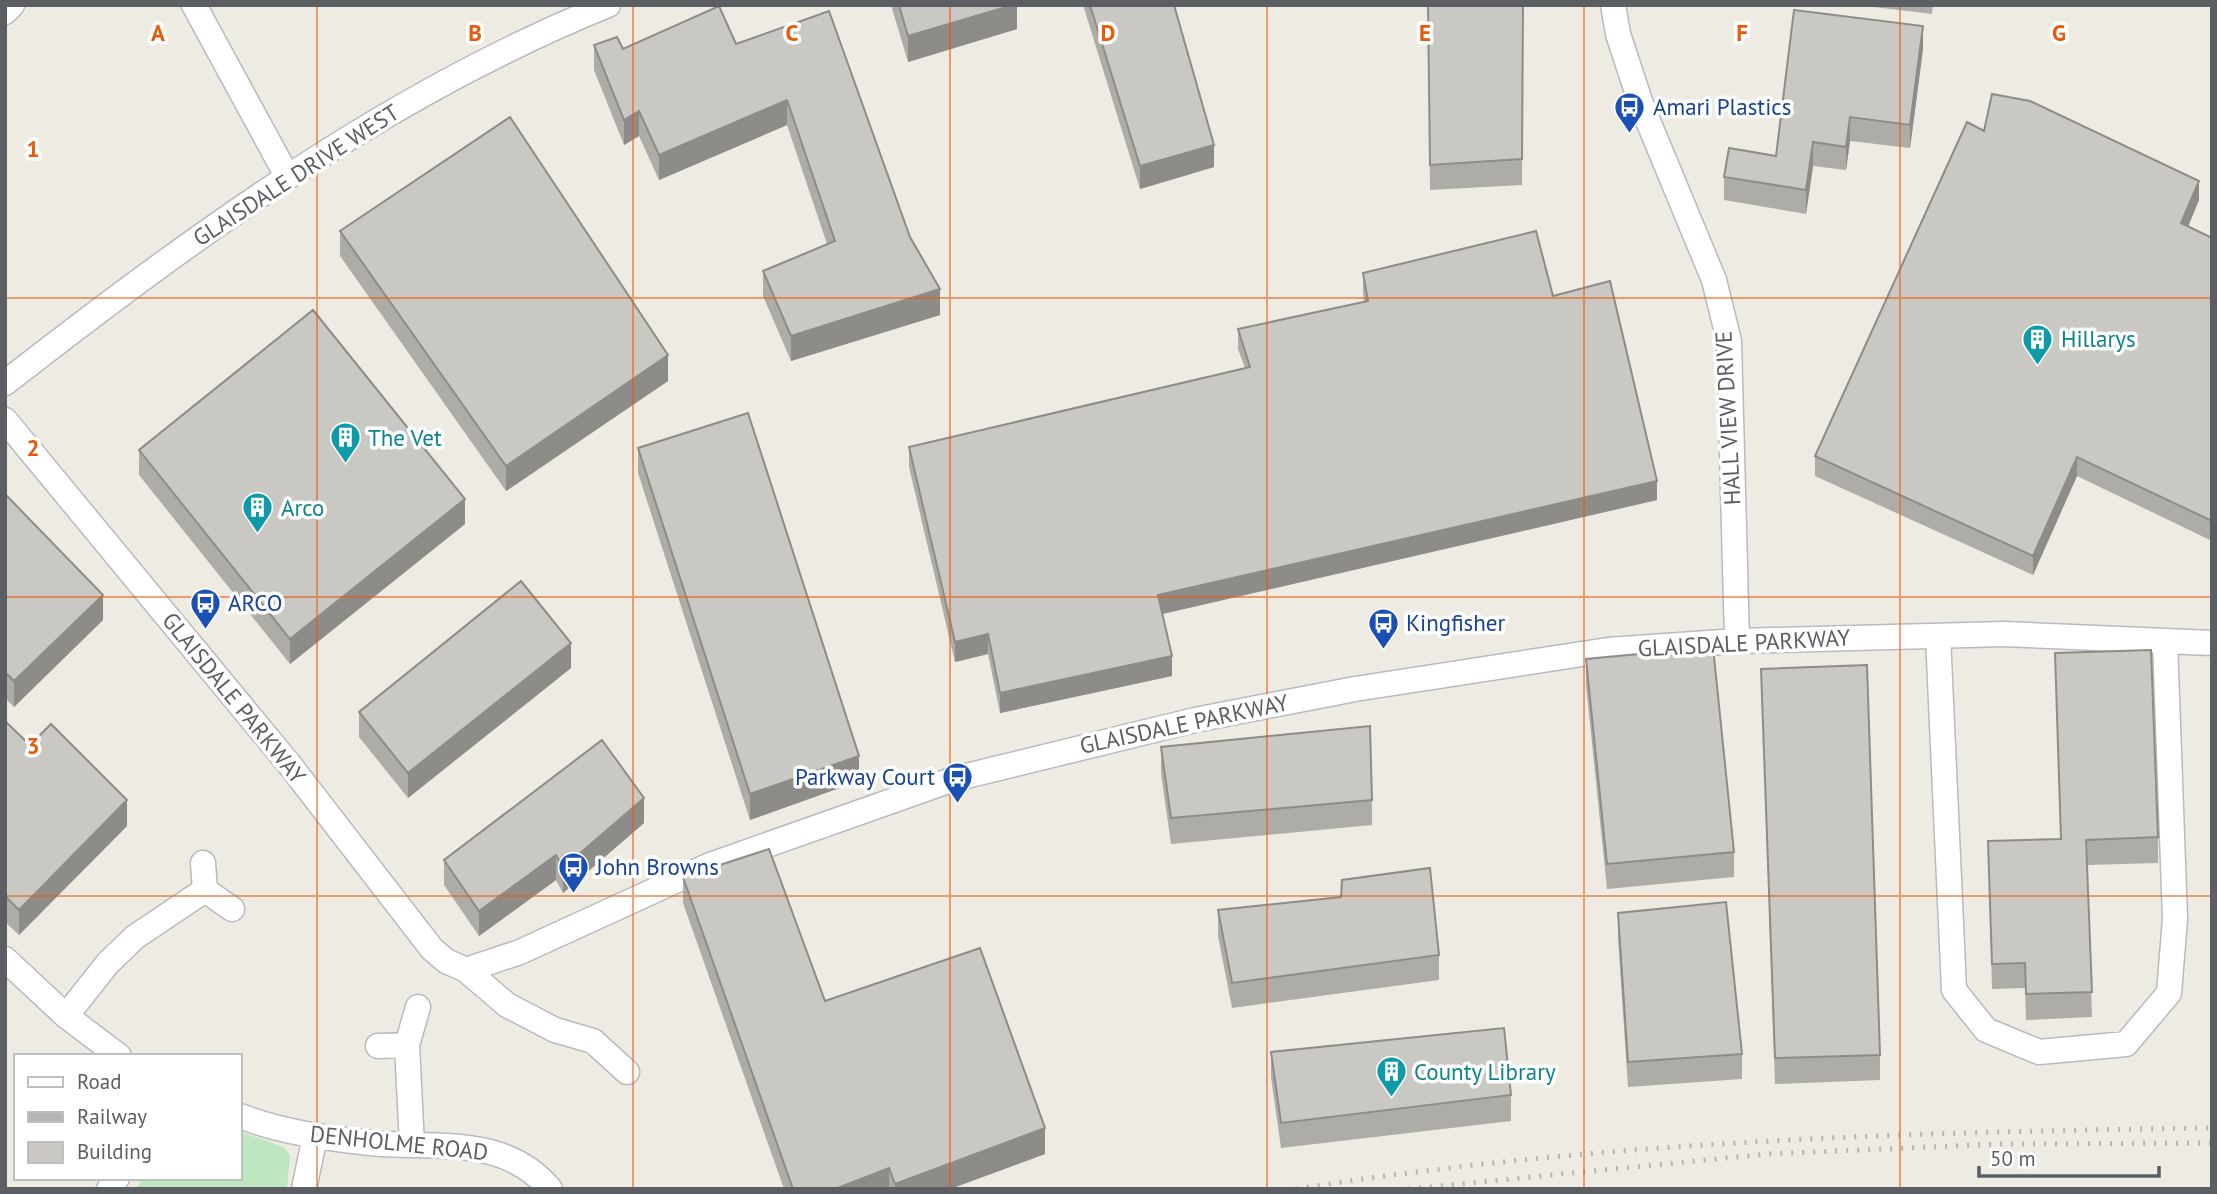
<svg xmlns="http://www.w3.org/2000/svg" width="2217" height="1194" font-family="'PT Sans',sans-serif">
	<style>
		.green { fill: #bee6c0 }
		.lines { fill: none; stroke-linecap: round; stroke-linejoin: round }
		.minor-casing { stroke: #b8babf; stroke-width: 27 }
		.minor { stroke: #fff; stroke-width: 24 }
		.rail { stroke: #b4b5b5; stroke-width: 5; stroke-dasharray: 2 9; stroke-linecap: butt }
		.wall { fill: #aeaca7 }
		.shaded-wall { fill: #8d8c88 }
		.building { fill: #cac8c2; stroke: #8d8c88; stroke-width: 2 }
		.grid { fill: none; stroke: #e8590c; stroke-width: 2; stroke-opacity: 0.55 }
		.labels { text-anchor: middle; stroke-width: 7; stroke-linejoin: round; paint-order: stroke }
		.transit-label { font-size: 23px; fill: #164399; stroke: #fff; text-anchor: start }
		.street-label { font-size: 23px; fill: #5b5e63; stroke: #fff }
		.culture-label { font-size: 23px; fill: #0d838f; stroke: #fff; text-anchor: start }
		.grid-label { font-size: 23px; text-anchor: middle; font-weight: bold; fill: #e8590c; stroke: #fff; stroke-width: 7; stroke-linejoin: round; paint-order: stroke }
	</style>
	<rect width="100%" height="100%" fill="#eeece2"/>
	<!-- green -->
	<path class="green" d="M 240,1132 L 268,1141 L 285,1148 L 290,1155 L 287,1189 L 135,1189 L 144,1178 L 240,1178 Z"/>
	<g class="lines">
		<defs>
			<path id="minor" d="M 194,5 L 287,176
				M 1613,5 L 1618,34 L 1641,104 L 1714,280 L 1729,341 L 1737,641
				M 5,12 L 12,5
				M 5,383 C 193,237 386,95 608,5
				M 5,420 L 289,764 L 432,949 L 446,961 L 466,970 L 520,952 L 710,865 L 954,779 L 1195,720 L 1355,689 L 1608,650 L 1737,641 L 2005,634 L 2212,643
				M 1938,636 L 1954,990 L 1986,1030 L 2039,1052 L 2126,1044 L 2169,993 L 2175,919 L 2165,641
				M 203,863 L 205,890 L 232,909
				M 5,959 L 66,1016 L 119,1056
				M 466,970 L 507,1005 L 555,1030 L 593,1041 L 627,1072
				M 66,1016 L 108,963 L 135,937 L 205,890
				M 378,1046 L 407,1045
				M 240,1116 C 281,1132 326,1138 370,1143 C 433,1149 504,1134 550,1189
				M 412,1145 L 407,1045 L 418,1007
				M 109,1189 L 117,1178
				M 304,1189 L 315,1136"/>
		</defs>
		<!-- minor casing -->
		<use href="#minor" class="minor-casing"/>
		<!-- minor -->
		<use href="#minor" class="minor"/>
		<!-- rail -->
		<path class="rail" d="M 1296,1189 C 1601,1141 1904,1132 2212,1128
			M 1408,1189 L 1767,1154 L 2001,1144 L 2212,1143"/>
	</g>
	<!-- wall -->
	<path class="wall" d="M 891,5 L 1017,5 L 1017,29 L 908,62 Z
		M 1083,5 L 1174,5 L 1214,167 L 1140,189 Z
		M 1428,5 L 1523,5 L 1522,185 L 1430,190 Z
		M 1857,5 L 1933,5 L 1932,14 Z
		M 736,44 L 910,237 L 940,315 L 791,361 L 763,296 L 763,271 L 827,244 L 787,125 L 659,180 L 639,136 L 624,145 L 594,70 L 594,45 L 623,49 Z
		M 1923,49 L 1910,148 L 1850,141 L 1846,170 L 1813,166 L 1806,214 L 1724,200 L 1724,177 L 1776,156 Z
		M 1984,131 L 2199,200 L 2188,227 L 2212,238 L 2212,541 L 2077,476 L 2033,575 L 1815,476 L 1815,456 Z
		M 340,231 L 668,381 L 506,491 L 340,256 Z
		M 1363,273 L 1553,296 L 1657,500 L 1162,614 L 1172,676 L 1000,713 L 988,654 L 955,662 L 909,467 L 909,447 L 1245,368 L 1238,349 L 1238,329 L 1364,302 L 1363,293 Z
		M 638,448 L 859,781 L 750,820 L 638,473 Z
		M 139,450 L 465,524 L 290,664 L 139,475 Z
		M 5,494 L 103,620 L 14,707 L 5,698 Z
		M 2055,653 L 2158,837 L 2158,863 L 2087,865 L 2092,1017 L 2026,1020 L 2025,988 L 1992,989 L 1988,841 L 2061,839 Z
		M 1586,659 L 1734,852 L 1734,877 L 1607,889 L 1586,685 Z
		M 571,668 L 408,798 L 359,737 L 359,712 Z
		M 1761,669 L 1880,1055 L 1880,1080 L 1775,1084 Z
		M 5,721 L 30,745 L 127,826 L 19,935 L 5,922 Z
		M 1161,747 L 1372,800 L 1372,825 L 1171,844 L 1161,773 Z
		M 644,823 L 563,893 L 556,880 L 479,936 L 444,885 L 444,860 Z
		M 683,877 L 825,1001 L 1045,1154 L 950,1189 L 784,1189 L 683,903 Z
		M 1218,910 L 1439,955 L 1439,980 L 1232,1008 L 1218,936 Z
		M 1618,913 L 1742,1054 L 1742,1079 L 1628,1087 L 1618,939 Z
		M 1271,1052 L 1511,1095 L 1511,1121 L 1281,1148 L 1271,1077 Z"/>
	<!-- shaded-wall -->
	<path class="shaded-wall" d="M 1013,5 L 1017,5 L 1017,29 L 908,62 L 908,36 Z
		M 1923,26 L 1923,49 L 1910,148 L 1910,125 Z
		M 787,100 L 787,125 L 659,180 L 659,155 Z
		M 639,111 L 639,136 L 624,145 L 624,120 Z
		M 1850,117 L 1850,141 L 1846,170 L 1846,147 Z
		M 1813,142 L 1813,166 L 1806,214 L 1806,190 Z
		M 1214,145 L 1214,167 L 1140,189 L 1140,166 Z
		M 2199,181 L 2199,200 L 2181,243 L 2181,223 Z
		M 940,289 L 940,315 L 791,361 L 791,336 Z
		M 668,355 L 668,381 L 506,491 L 506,466 Z
		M 2077,457 L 2077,476 L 2033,575 L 2033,556 Z
		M 1657,481 L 1657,500 L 1158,615 L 1158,595 Z
		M 465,499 L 465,524 L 290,664 L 290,639 Z
		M 103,595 L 103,620 L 14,707 L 14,681 Z
		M 988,634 L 988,654 L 955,662 L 955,642 Z
		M 571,643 L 571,668 L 408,798 L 408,773 Z
		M 1172,656 L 1172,676 L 1000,713 L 1000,693 Z
		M 859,756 L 859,781 L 750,820 L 750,794 Z
		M 644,798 L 644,823 L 563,893 L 563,868 Z
		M 127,800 L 127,826 L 19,935 L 19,910 Z
		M 556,855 L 556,880 L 479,936 L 479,911 Z
		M 1045,1128 L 1045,1154 L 950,1189 L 895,1189 L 895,1184 Z
		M 889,1168 L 889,1189 L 835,1189 Z"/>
	<!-- building -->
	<path class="building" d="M 899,5 L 1013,5 L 908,36 Z
		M 1090,5 L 1174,5 L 1214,145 L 1140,166 Z
		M 1428,5 L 1523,5 L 1522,159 L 1430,165 Z
		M 719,6 L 736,44 L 829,11 L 910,237 L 940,289 L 791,336 L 763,271 L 835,241 L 787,100 L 659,155 L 639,111 L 624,120 L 594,45 L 617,37 L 623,49 Z
		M 1794,10 L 1923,26 L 1910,125 L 1850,117 L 1846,147 L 1813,142 L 1806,190 L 1724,177 L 1729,148 L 1776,156 Z
		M 1992,94 L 2030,101 L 2199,181 L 2181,223 L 2212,238 L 2212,521 L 2077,457 L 2033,556 L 1815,456 L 1967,122 L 1984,131 Z
		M 510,117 L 668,355 L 506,466 L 340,231 Z
		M 1536,231 L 1553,296 L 1610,281 L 1657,481 L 1158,595 L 1172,656 L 1000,693 L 988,634 L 955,642 L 909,447 L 1250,367 L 1238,329 L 1368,301 L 1363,273 Z
		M 313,310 L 465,499 L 290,639 L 139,450 Z
		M 748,413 L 859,756 L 750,794 L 638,448 Z
		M 5,494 L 103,595 L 14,681 L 5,672 Z
		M 521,581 L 571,643 L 408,773 L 359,712 Z
		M 1713,647 L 1734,852 L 1607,864 L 1586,659 Z
		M 2151,650 L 2158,837 L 2086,840 L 2092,992 L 2026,994 L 2025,963 L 1992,964 L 1988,841 L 2061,839 L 2055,653 Z
		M 1867,665 L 1880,1055 L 1775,1058 L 1761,669 Z
		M 5,721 L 30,745 L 51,724 L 127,800 L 19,910 L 5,896 Z
		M 1370,726 L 1372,800 L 1171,818 L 1161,747 Z
		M 602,740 L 644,798 L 563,868 L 556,855 L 479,911 L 444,860 Z
		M 769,849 L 825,1001 L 980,948 L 1045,1128 L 895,1184 L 889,1168 L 835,1189 L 793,1189 L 683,877 Z
		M 1430,868 L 1439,955 L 1232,983 L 1218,910 L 1341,897 L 1342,880 Z
		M 1726,902 L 1742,1054 L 1628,1062 L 1618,913 Z
		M 1504,1028 L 1511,1095 L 1281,1123 L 1271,1052 Z"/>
	<!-- grid -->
	<path class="grid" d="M 317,5 L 317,1189M 633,5 L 633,1189M 950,5 L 950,1189M 1267,5 L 1267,1189M 1584,5 L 1584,1189M 1900,5 L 1900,1189M 5,298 L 2212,298M 5,597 L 2212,597M 5,896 L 2212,896"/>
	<!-- icons -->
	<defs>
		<symbol id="bus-pin" viewBox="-11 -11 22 30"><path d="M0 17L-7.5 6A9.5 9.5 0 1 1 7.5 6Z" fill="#1a4fb4" stroke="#fff"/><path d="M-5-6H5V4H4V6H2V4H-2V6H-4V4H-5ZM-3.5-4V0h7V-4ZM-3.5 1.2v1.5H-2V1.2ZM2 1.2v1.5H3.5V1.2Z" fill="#fff"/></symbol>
		<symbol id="building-pin" viewBox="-11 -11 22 30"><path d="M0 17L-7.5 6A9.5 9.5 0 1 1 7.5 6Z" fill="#0f9aa8" stroke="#fff"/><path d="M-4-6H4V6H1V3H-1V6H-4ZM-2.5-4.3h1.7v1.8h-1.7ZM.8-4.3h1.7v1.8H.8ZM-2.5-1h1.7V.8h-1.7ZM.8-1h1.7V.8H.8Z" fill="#fff"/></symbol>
	</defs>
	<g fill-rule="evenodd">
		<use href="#bus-pin" x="1612" y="90" width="35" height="47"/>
		<use href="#building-pin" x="2020" y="322" width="35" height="47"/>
		<use href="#building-pin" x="328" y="420" width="35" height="47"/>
		<use href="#building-pin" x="240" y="490" width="35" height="47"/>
		<use href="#bus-pin" x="188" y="586" width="35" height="47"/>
		<use href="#bus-pin" x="1366" y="606" width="35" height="47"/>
		<use href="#bus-pin" x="940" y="760" width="35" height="47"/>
		<use href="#bus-pin" x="556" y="850" width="35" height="47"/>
		<use href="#building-pin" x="1374" y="1054" width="35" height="47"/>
	</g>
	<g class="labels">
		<!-- transit labels -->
		<g class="transit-label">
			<text x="1653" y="115">Amari Plastics</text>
			<text x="228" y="611">ARCO</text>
			<text x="1406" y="631">Kingfisher</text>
			<text x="935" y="785" text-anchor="end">Parkway Court</text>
			<text x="596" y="875">John Browns</text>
		</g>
		<!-- street labels -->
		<g class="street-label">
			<text transform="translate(296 175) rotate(-33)" y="8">GLAISDALE DRIVE WEST</text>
			<text transform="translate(1728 418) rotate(-93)" y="8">HALL VIEW DRIVE</text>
			<text transform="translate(1744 643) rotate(-3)" y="8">GLAISDALE PARKWAY</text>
			<text transform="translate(234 698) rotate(51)" y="8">GLAISDALE PARKWAY</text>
			<text transform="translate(1184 724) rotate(-12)" y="8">GLAISDALE PARKWAY</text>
			<text transform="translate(399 1143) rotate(6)" y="8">DENHOLME ROAD</text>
		</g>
		<!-- culture labels -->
		<g class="culture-label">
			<text x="2061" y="347">Hillarys</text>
			<text x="368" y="446">The Vet</text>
			<text x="281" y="516">Arco</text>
			<text x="1414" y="1080">County Library</text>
		</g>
	</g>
	<g class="grid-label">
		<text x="158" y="41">A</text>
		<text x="475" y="41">B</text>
		<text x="792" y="41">C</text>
		<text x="1108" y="41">D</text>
		<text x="1425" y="41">E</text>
		<text x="1742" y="41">F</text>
		<text x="2059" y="41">G</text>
		<text x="33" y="157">1</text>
		<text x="33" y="456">2</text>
		<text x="33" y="754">3</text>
	</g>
	<!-- border -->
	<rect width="2217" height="1194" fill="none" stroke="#5b5e63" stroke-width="14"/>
	<!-- legend -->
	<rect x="14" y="1054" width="228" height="126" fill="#ffffff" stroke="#bdbfc1" stroke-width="2"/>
	<rect x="28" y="1077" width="35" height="10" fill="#ffffff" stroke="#bdbfc1" stroke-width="2"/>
	<text x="77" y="1089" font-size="21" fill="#5b5e63">Road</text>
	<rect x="28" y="1112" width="35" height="10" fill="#b4b5b5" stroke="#bdbfc1" stroke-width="2"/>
	<text x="77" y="1124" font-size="21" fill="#5b5e63">Railway</text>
	<rect x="28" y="1142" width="35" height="21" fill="#cac8c2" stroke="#bdbfc1" stroke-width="2"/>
	<text x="77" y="1159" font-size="21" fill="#5b5e63">Building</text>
	<!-- scale -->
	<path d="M1979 1166v10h180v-10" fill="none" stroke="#5b5e63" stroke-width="3.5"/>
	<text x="1990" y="1166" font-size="21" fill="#5b5e63" stroke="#ffffff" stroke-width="5" paint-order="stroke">50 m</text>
</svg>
